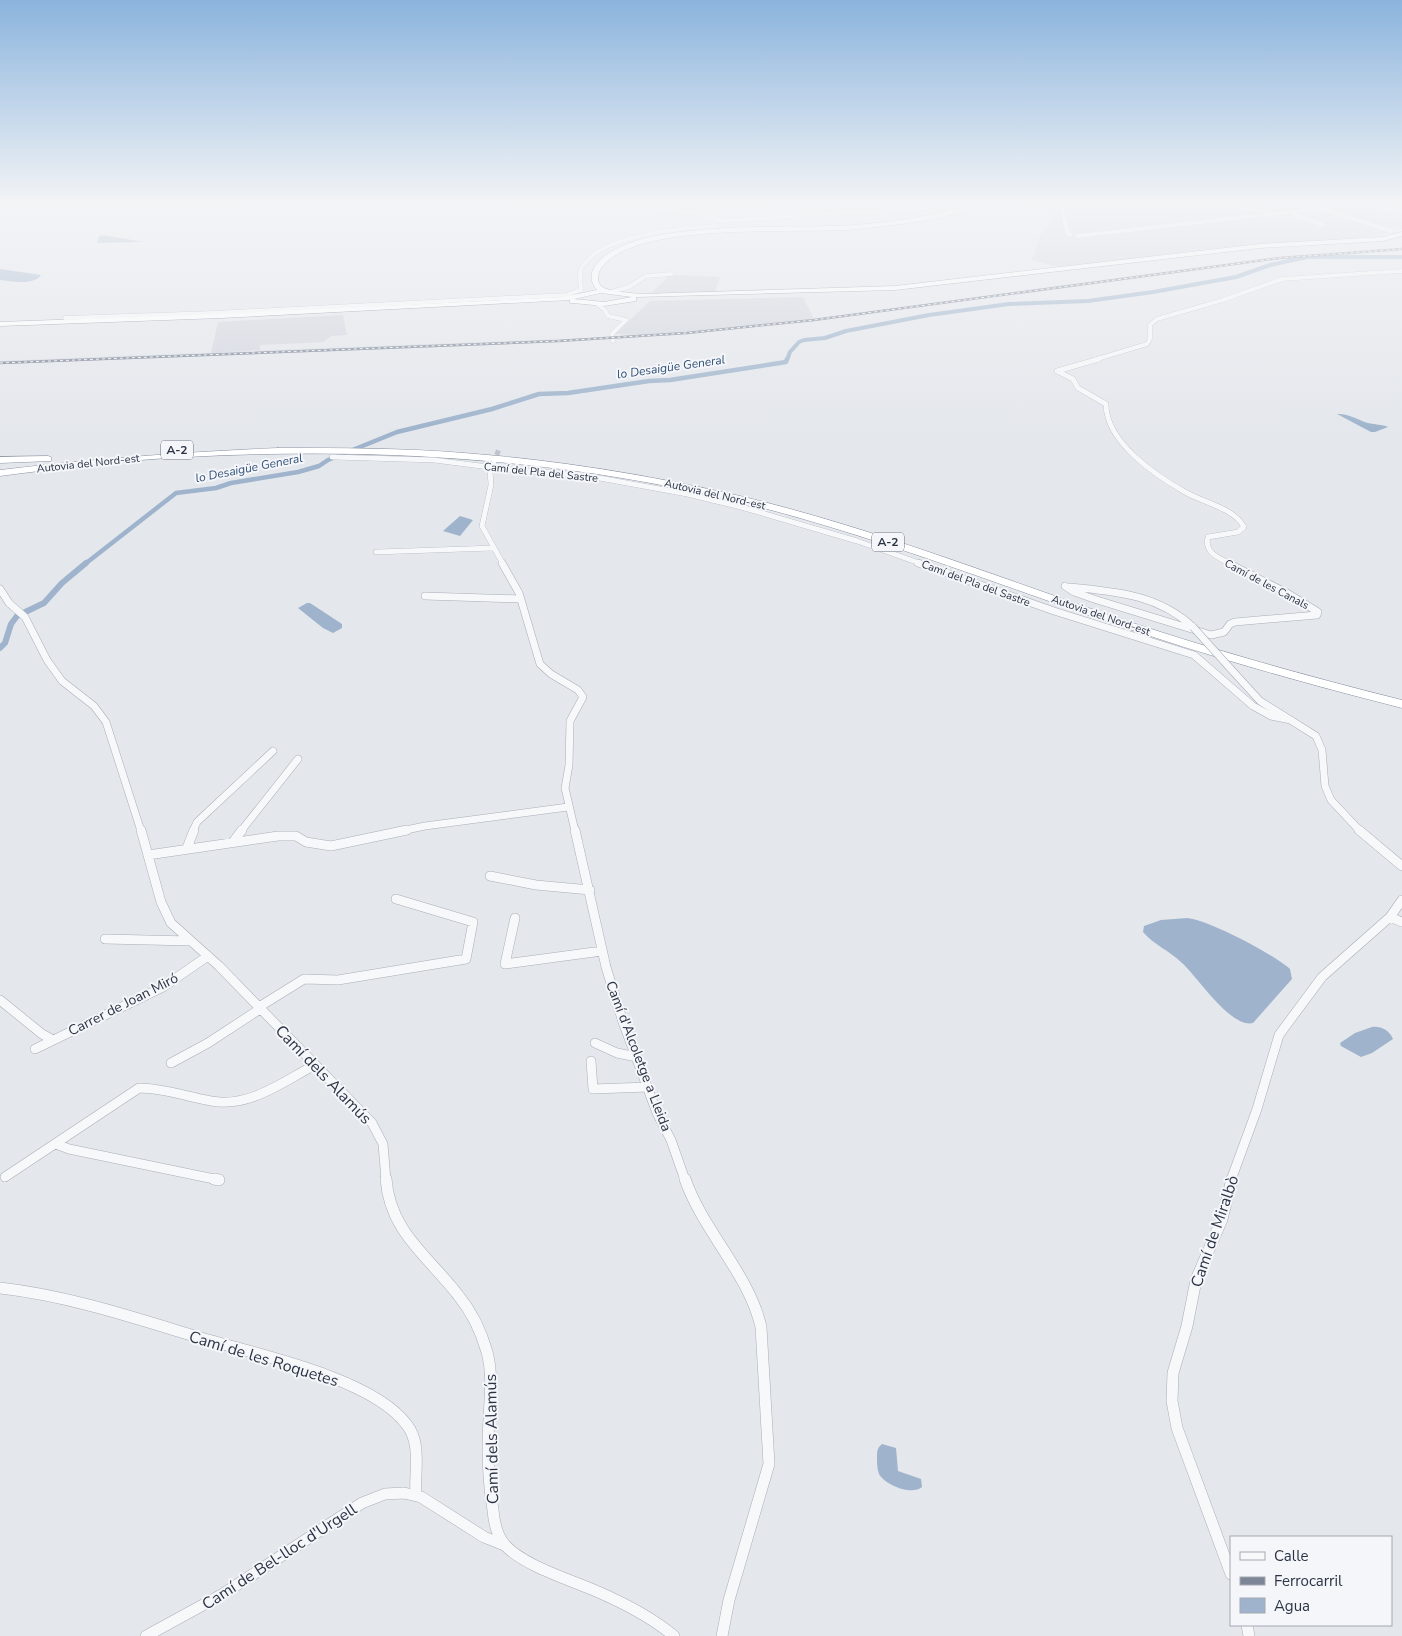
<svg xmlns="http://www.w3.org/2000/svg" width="1402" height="1636" font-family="'Nunito Sans',sans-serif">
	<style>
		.built { fill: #d2d6de }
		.water { fill: #9fb4cc }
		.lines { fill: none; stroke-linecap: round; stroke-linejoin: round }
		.canal-far2 { stroke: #9fb4cc; stroke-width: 4 }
		.canal-far1 { stroke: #9fb4cc; stroke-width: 4.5 }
		.canal { stroke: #9fb4cc; stroke-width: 6 }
		.street-tunnel { stroke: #bfc3cb; stroke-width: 5; stroke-dasharray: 5 2.5; stroke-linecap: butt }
		.street-far4-casing { stroke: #a9aeb7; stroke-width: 4.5 }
		.street-far3-casing { stroke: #a9aeb7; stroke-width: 5.5 }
		.street-far2-casing { stroke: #a9aeb7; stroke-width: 8 }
		.street-far1-casing { stroke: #a9aeb7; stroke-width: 10 }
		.street-casing { stroke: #a9aeb7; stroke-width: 12 }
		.highway-casing { stroke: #8b94a3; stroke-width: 1 }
		.street-far4 { stroke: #f7f8fa; stroke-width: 4 }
		.street-far3 { stroke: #f7f8fa; stroke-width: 5 }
		.street-far2 { stroke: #f7f8fa; stroke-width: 7 }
		.street-far1 { stroke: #f7f8fa; stroke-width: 9 }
		.street { stroke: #f7f8fa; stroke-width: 11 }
		.highway { fill: #fff; fill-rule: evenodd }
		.rail-casing { stroke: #7d8696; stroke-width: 2.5 }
		.rail { stroke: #f4f6f9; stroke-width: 1; stroke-dasharray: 3; stroke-linecap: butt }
		.street-bridge-casing { stroke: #a9aeb7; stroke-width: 8; stroke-linecap: butt }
		.street-bridge { stroke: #f7f8fa; stroke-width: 7 }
		.labels { text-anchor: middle; stroke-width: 4; stroke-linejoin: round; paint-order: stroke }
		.far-street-label { font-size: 11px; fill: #2b3445; stroke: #f4f6f9 }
		.far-water-label { font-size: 12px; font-style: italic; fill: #34527a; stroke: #f4f6f9 }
		.shield { fill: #f4f6f9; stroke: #676e7b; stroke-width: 1 }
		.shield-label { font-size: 12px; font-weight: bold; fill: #2b3445 }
		.street-label { font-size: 14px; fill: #2b3445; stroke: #f4f6f9 }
		.near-street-label { font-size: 16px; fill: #2b3445; stroke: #f4f6f9 }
	</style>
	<rect width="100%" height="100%" fill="#e4e7ec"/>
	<!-- built -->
	<path class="built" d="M 1050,203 L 1304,203 L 1389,233 L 1377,236 L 1226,247 L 1058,267 L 1032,260 L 1040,236 L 1052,219 Z
		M 1313,203 L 1402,203 L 1402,229 L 1382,226 L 1342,211 Z
		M 1402,249 L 1248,262 L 826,319 L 706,332 L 517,344 L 0,364 L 0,361 L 640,336 L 644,335 L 615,334 L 650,301 L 803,297 L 814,319 L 1224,264 L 1310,255 Z
		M 679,275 L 720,277 L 715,292 L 652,293 L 668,276 Z
		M 343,315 L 347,335 L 331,336 L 324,342 L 260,345 L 260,350 L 211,353 L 218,322 Z"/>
	<!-- water -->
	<path class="water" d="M 103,235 L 144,242 L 97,243 L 99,236 Z
		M 0,269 L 41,275 C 33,286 12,281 0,280 Z
		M 1337,414 C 1348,413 1358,420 1368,423 C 1375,425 1382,424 1388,427 L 1375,432 L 1371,432 Z
		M 460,516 L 473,520 L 460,536 L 443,531 Z
		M 307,603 L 310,603 L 342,624 L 342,628 L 333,633 L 323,628 L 298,608 Z
		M 1187,918 C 1207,919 1275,955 1290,969 L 1292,979 L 1253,1023 C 1231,1029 1197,976 1182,963 C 1170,951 1154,945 1143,932 L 1144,926 L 1161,920 Z
		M 1372,1027 C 1381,1026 1389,1030 1393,1039 L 1372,1053 L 1361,1057 L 1341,1046 L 1340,1043 L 1355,1033 Z
		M 882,1444 L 896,1448 L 898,1471 L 921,1479 L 922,1487 C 912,1496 885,1485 879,1474 C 877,1469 877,1463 877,1458 C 877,1452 877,1448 882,1444 Z"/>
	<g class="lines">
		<!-- canal-far2 -->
		<path class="canal-far2" d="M 787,360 L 790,352 L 799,342 L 804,340 L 825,338 L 846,331 L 929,315 L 1009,304 L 1088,301 L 1153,292 L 1236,277 L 1270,265 L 1307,257 L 1402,257"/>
		<!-- canal-far1 -->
		<path class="canal-far1" d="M 85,564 L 176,493 L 216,488 L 231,483 L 298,472 L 319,466 L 328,460 L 397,432 L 492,409 L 539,394 L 568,393 L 649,381 L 670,380 L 786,362 L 787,359"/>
		<!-- canal -->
		<path class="canal" d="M 0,648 L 5,643 L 11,624 L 17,616 L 44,603 L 62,583 L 86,563"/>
		<!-- street-tunnel -->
		<path class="street-tunnel" d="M 494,462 L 499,449"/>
		<defs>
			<path id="street-far4" d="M 629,203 L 700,214 L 723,221 L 846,212 L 901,211 L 956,203
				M 1061,203 L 1067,231 L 1070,235
				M 1202,203 L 1269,212
				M 1315,203 L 1331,207 L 1320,209 L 1307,206 Z
				M 1325,204 L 1402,211
				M 1323,209 L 1391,231
				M 1293,214 L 1323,225
				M 1077,236 L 1317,209
				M 611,292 L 629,287 L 646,276 L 672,274
				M 597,304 L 605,310 L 608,316 L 626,320
				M 65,318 L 213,313 L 566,295 L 581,290 C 581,283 578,273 582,267 C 602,234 682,228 717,226
				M 613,341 L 612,334 L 626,320
				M 1094,360 L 1147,344 L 1150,339 L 1150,325 L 1157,319 L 1223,300 L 1282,279 L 1402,271"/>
			<path id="street-far3" d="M 1099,359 L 1057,371 L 1073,379 L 1078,388 L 1106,404 C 1106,442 1155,475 1185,492 C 1204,503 1234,508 1244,527 L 1238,532 L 1208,537 C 1204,553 1219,558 1231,564
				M 332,457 L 434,460 L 512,470 L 583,475 L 687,494 L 741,507 L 857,541 L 922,564
				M 494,462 L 490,471 L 491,485 L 482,526 L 503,564
				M 376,552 L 494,548"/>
			<path id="street-far2" d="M 502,563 L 519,593 L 540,664 L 551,674 L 578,690 L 583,697 L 570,721 L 569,765 L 565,788 L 575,831
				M 918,563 L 1054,611 L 1194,655 L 1253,706 L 1271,716 L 1291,720
				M 1065,586 L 1074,592 L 1097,600 L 1211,635 L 1224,632 L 1230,624 L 1235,622 L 1317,615 L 1318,612 L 1287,593 L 1228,563
				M 1070,587 C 1116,592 1157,594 1193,627
				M 0,589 L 9,603 L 25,617 L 47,660 L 62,681 L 94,706 L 106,722 L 141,831
				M 425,596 L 521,599
				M 1229,667 L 1260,701 L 1316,736 L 1322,750 L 1325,786 L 1331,800 L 1360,831
				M 193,831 L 197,822 L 273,751
				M 241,831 L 298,759
				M 401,831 L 425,826 L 568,807"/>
			<path id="street-far1" d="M 141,830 L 161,902 L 171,923 L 219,966 L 372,1123 L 383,1144 L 386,1180
				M 575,830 L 606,967 L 623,1022 L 657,1113 L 671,1140 L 685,1180
				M 1359,830 L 1402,866
				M 233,842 L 242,830
				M 187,848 L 194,830
				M 148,855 L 278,836 L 296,836 L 306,842 L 331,846 L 407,830
				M 490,876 L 536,885 L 590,890
				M 1390,917 L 1402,922
				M 515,918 L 505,964 L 602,951
				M 105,939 L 190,941
				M 0,1000 L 42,1034 L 53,1040
				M 259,1007 L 304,979 L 338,980 L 466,959 L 473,922 L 396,899
				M 595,1043 L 617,1053 L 637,1057
				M 35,1049 L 163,987 L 208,956
				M 591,1061 L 593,1089 L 648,1087
				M 171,1063 L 208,1043 L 260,1009
				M 56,1144 L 69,1149 L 219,1180
				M 5,1177 L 139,1088 C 164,1088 187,1097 211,1101 C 250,1108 282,1082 315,1065
				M 1231,1180 L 1257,1109 L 1279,1035 L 1322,977 L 1390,917 L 1402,900"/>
			<path id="street" d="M 214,1179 L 219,1180
				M 386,1179 C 390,1232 428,1256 458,1295 C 472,1312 481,1331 487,1352 C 493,1375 490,1396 489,1419 C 487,1449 488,1480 493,1510 C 494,1522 497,1536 505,1545 C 522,1565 571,1580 596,1591 C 624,1603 650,1616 674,1636
				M 685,1179 C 703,1231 749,1274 761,1327 L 769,1464 L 729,1600 L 722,1636
				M 0,1288 C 70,1296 135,1318 201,1338 C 256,1354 373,1378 407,1425 C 422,1444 414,1473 416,1495
				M 1231,1574 L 1177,1428 L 1172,1401 L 1173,1373 L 1187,1326 L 1196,1280 L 1222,1219 L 1232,1179
				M 1247,1625 L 1249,1636
				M 146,1636 L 223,1594 L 362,1503 L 385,1494 L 404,1493 L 421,1497 L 484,1537 L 504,1545"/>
			<path id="highway" d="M 973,203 L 982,203 C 959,219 886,226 857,229 C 798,235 641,220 603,266 C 598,271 596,281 601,286 C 607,292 633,293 642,294 L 895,286 L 1260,244 L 1383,237 L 1402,232 L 1402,236 L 1383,241 L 1260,248 L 895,290 L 636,297 L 636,301 L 604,306 L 573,303 L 570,303 L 570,300 L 221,318 L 0,326 L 0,322 L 221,314 L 563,297 L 597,290 C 590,282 590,274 595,266 C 630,216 796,230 854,225 C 894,222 934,216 973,203 ZM 601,293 L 632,297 L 604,302 L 574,299 Z
				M 278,448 C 340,448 402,448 464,453 C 557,460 649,475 740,496 C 865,526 985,572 1106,614 C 1203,647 1302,675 1402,700 L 1402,708 C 1299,682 1197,653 1097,618 C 979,577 861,532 740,502 C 559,458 372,447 187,457 C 124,460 62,468 0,476 L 0,470 C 93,459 185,452 278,448 Z
				M 48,456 L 51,457 L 51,461 L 0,463 L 0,457 Z"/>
		</defs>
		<!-- street-far4 casing -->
		<use href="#street-far4" class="street-far4-casing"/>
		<!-- street-far3 casing -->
		<use href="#street-far3" class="street-far3-casing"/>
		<!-- street-far2 casing -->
		<use href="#street-far2" class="street-far2-casing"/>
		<!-- street-far1 casing -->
		<use href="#street-far1" class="street-far1-casing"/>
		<!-- street casing -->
		<use href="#street" class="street-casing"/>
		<!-- highway casing -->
		<use href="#highway" class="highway-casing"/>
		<!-- street-far4 -->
		<use href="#street-far4" class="street-far4"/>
		<!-- street-far3 -->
		<use href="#street-far3" class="street-far3"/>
		<!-- street-far2 -->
		<use href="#street-far2" class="street-far2"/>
		<!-- street-far1 -->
		<use href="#street-far1" class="street-far1"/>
		<!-- street -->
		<use href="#street" class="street"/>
		<!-- highway -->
		<use href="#highway" class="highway"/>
		<defs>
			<path id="rail" d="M 0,363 L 558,341 L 687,333 L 814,320 L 1280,258 L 1402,249"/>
		</defs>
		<!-- rail casing -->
		<use href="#rail" class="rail-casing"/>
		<!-- rail -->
		<use href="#rail" class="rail"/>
		<defs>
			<path id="street-bridge" d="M 1193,627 L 1229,667"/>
		</defs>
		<!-- street-bridge casing -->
		<use href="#street-bridge" class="street-bridge-casing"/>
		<!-- street-bridge -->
		<use href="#street-bridge" class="street-bridge"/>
	</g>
	<!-- sky -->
	<linearGradient id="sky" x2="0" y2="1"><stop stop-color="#8bb4dd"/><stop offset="0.47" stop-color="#f3f4f6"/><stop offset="1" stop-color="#f3f4f6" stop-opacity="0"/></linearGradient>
	<rect width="1402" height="432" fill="url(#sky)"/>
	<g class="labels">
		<!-- far-street labels -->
		<g class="far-street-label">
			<text transform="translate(88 463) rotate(-6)" y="4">Autovia del Nord-est</text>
			<text transform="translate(541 472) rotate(6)" y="4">Camí del Pla del Sastre</text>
			<text transform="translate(715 494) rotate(13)" y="4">Autovia del Nord-est</text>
			<text transform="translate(976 583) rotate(20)" y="4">Camí del Pla del Sastre</text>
			<text transform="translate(1267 584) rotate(28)" y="4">Camí de les Canals</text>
			<text transform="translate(1101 615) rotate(19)" y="4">Autovia del Nord-est</text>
		</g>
		<!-- far-water labels -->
		<g class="far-water-label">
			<text transform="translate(671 367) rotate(-8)" y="4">lo Desaigüe General</text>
			<text transform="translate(249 468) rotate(-11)" y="4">lo Desaigüe General</text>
		</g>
		<!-- shield labels -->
		<g class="shield">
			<rect x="161" y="440.5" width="32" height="19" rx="4"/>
			<rect x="872" y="532.5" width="32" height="19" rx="4"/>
		</g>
		<g class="shield-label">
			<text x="177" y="454">A-2</text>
			<text x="888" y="546">A-2</text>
		</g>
		<!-- street labels -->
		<g class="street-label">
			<text transform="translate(123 1004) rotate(-27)" y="5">Carrer de Joan Miró</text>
			<text transform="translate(639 1056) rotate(69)" y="5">Camí d'Alcoletge a Lleida</text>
		</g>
		<!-- near-street labels -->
		<g class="near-street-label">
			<text transform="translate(324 1074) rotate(46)" y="6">Camí dels Alamús</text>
			<text transform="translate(1214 1231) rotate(-71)" y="6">Camí de Miralbò</text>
			<text transform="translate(264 1358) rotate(17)" y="6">Camí de les Roquetes</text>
			<text transform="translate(491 1439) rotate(-91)" y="6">Camí dels Alamús</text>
			<text transform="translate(279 1556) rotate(-33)" y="6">Camí de Bel-lloc d'Urgell</text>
		</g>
	</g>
	<!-- legend -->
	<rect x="1230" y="1536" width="162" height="90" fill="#f4f6f9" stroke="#a4a8b1"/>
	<rect x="1240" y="1552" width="25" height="8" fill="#f7f8fa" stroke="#a4a8b1"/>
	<text x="1274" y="1561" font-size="15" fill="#2b3445">Calle</text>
	<rect x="1240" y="1577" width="25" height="8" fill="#7d8696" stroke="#a4a8b1"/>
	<text x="1274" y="1586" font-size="15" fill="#2b3445">Ferrocarril</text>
	<rect x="1240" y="1598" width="25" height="15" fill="#9fb4cc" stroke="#a4a8b1"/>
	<text x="1274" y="1611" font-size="15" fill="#2b3445">Agua</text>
</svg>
